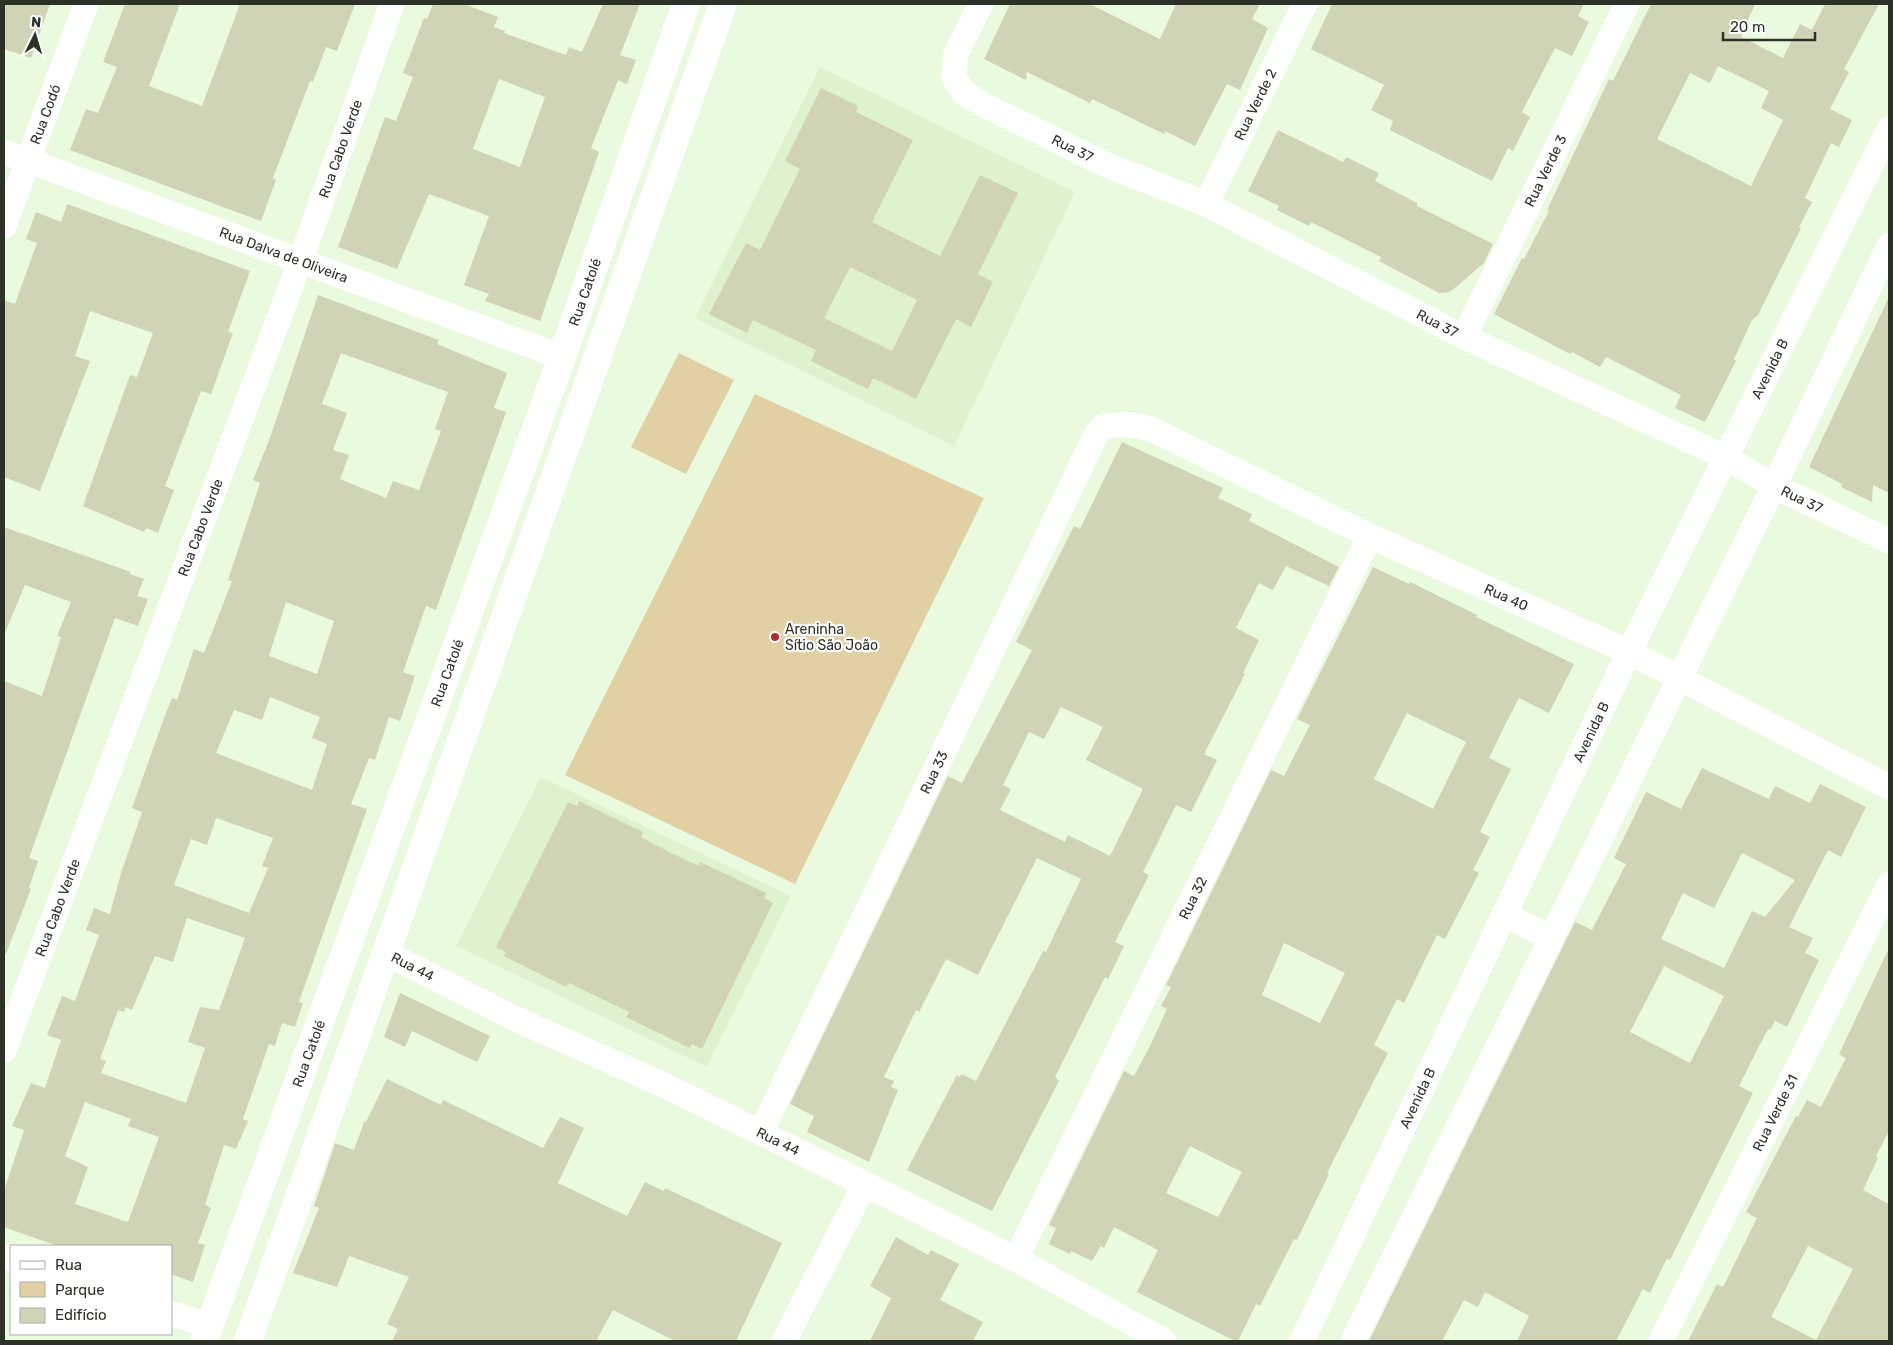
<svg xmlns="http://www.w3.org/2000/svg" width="1893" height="1345" font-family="Rubik,sans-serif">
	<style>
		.built { fill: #def2d0 }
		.green { fill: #e1d0a3 }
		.building { fill: #d0d3b5; fill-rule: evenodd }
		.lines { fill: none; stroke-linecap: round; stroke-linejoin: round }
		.minor { stroke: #fff; stroke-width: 25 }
		.tertiary { stroke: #fff; stroke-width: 28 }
		.poi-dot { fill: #b8282f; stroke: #fff; stroke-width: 2 }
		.labels { text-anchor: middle; stroke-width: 4.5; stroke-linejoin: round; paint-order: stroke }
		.street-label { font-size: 14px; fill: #2c3228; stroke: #fff }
		.poi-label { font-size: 14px; fill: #2c3228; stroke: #fff; text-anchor: start }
	</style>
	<rect width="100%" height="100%" fill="#eafadf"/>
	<!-- built -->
	<path class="built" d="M 820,67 L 1075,192 L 954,446 L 695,318 Z
		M 541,777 L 791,896 L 707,1067 L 456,946 Z"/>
	<!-- green -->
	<path class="green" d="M 679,353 L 734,380 L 686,474 L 631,447 Z
		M 755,394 L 984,498 L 795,884 L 565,775 Z"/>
	<!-- building -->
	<path class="building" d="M 4,4 L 50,4 L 31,58 L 4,49 Z
		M 125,4 L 180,4 L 149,86 L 202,106 L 240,4 L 355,4 L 337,51 L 326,47 L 313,82 L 310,81 L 273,178 L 276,180 L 261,221 L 70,150 L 86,109 L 98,113 L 117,67 L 103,62 Z
		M 433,4 L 464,4 L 498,17 L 494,27 L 505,31 L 504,33 L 566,55 L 569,47 L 582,52 L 603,4 L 640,4 L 620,55 L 636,60 L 627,84 L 618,80 L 591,148 L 599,152 L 540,321 L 485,301 L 489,294 L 464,285 L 489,216 L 429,194 L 397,269 L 338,247 L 385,117 L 396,121 L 413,77 L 403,73 L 424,18 L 427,19 ZM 499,79 L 545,97 L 520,167 L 473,149 Z
		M 1010,4 L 1090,4 L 1160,39 L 1176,4 L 1260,4 L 1252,19 L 1268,28 L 1240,90 L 1227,84 L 1195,146 L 1165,131 L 1164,134 L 1092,99 L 1090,103 L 1027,72 L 1026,80 L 984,59 Z
		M 1332,4 L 1584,4 L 1578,16 L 1589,22 L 1572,56 L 1555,48 L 1522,112 L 1530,117 L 1513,151 L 1508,148 L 1492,181 L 1390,130 L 1393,121 L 1371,110 L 1384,85 L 1311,49 Z
		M 1651,4 L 1755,4 L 1741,37 L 1783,58 L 1800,24 L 1812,30 L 1825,4 L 1879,4 L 1844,69 L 1849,72 L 1830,109 L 1852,120 L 1839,147 L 1831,143 L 1805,198 L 1812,202 L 1799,227 L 1801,228 L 1758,315 L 1752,320 L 1734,359 L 1736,361 L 1705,422 L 1675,408 L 1681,395 L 1606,357 L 1600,367 L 1572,352 L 1570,354 L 1494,314 L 1522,258 L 1524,259 L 1549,211 L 1547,210 L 1609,79 L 1613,81 ZM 1718,66 L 1769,91 L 1761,108 L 1783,120 L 1751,186 L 1657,139 L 1690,73 L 1710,83 Z
		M 821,88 L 858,106 L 856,112 L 913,140 L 872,222 L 940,256 L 980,175 L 1018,193 L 978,274 L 993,282 L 971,327 L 956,319 L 916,399 L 873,378 L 868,389 L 811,361 L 816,350 L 753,320 L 747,333 L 709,314 L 746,243 L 760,250 L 800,169 L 785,161 ZM 850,267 L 917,300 L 892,351 L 824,318 Z
		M 1278,130 L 1343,162 L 1346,157 L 1379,173 L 1375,181 L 1417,203 L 1417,206 L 1493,244 L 1484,263 L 1450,292 L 1439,293 L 1379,261 L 1381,257 L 1311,222 L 1309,226 L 1277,210 L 1279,206 L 1248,191 Z
		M 67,204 L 250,271 L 228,332 L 233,333 L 211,394 L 201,391 L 165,486 L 174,490 L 158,533 L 146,528 L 144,532 L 83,506 L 130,375 L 137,377 L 153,333 L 90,311 L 75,356 L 90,361 L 40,491 L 4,477 L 4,300 L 15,304 L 37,243 L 26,239 L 36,212 L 61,222 Z
		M 318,295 L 439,340 L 437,344 L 507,373 L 494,408 L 506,412 L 436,610 L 426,606 L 403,672 L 415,676 L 400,721 L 389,717 L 375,760 L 369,758 L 351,804 L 367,809 L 299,1002 L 303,1003 L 295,1027 L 282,1023 L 275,1046 L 269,1044 L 243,1119 L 248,1121 L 236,1149 L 224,1145 L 205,1205 L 211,1208 L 198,1243 L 205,1245 L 193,1282 L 171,1274 L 171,1246 L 58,1246 L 4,1227 L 4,1191 L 24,1130 L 12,1126 L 31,1083 L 45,1088 L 61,1040 L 47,1035 L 62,996 L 75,1001 L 99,935 L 86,930 L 94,908 L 110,914 L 121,873 L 142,812 L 132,808 L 164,718 L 172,698 L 177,700 L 194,649 L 204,653 L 232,581 L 228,580 L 260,483 L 253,480 L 270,438 ZM 341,353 L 448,392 L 435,429 L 441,431 L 419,490 L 393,481 L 386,498 L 340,479 L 349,455 L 333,450 L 347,413 L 322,404 ZM 286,602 L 334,621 L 317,674 L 269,656 ZM 270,697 L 320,717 L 312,738 L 327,744 L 312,790 L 216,753 L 234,710 L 262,720 ZM 216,818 L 273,838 L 262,866 L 268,868 L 249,913 L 174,885 L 191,839 L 207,845 ZM 187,918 L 245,938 L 219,1010 L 200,1007 L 188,1042 L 205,1048 L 186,1103 L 101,1073 L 106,1061 L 100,1059 L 118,1010 L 124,1012 L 125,1007 L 132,1010 L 155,956 L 173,962 ZM 85,1102 L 131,1119 L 128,1126 L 159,1137 L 128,1222 L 75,1204 L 88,1167 L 65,1156 Z
		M 1889,297 L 1889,493 L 1873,485 L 1872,502 L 1841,487 L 1842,484 L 1809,467 Z
		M 1122,442 L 1223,488 L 1218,498 L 1252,514 L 1249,521 L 1339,567 L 1329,586 L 1286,566 L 1273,590 L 1259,583 L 1236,628 L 1259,640 L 1243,673 L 1245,674 L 1204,754 L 1217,760 L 1191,812 L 1176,805 L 1154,850 L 1143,872 L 1149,875 L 1115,942 L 1124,946 L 1108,979 L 1105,977 L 1055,1077 L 1059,1081 L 992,1211 L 907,1170 L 957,1075 L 960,1077 L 961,1074 L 976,1081 L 1043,951 L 1046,952 L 1081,879 L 1037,858 L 978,975 L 946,959 L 919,1012 L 916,1010 L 884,1077 L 894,1081 L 891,1087 L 898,1090 L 869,1162 L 807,1132 L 814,1116 L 790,1104 L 948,776 L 962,783 L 1032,650 L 1016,642 L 1074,526 L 1080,529 ZM 1061,707 L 1103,727 L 1086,760 L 1143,789 L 1110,856 L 1068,835 L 1065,842 L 1000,810 L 1011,789 L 1003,785 L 1029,732 L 1044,739 Z
		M 4,527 L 131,572 L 130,574 L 144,579 L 137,596 L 148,599 L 138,626 L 115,618 L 29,858 L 38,861 L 29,888 L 31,889 L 6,954 L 4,954 L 4,681 L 42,696 L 61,637 L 57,636 L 71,602 L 25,585 L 4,635 Z
		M 1373,567 L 1409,584 L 1410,582 L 1477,615 L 1476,617 L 1574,664 L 1549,713 L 1519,698 L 1505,725 L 1489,758 L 1511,769 L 1480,832 L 1490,837 L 1473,870 L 1479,873 L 1445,939 L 1437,935 L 1404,1003 L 1397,999 L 1374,1045 L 1388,1053 L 1327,1173 L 1329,1174 L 1297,1240 L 1294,1239 L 1260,1306 L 1256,1304 L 1238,1341 L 1235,1341 L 1137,1292 L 1158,1250 L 1114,1227 L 1104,1248 L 1101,1246 L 1092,1261 L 1071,1251 L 1070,1254 L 1049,1244 L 1056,1228 L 1049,1225 L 1124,1071 L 1134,1076 L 1151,1044 L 1167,1009 L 1161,1006 L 1171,987 L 1166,985 L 1271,770 L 1284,776 L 1310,725 L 1297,719 ZM 1407,713 L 1466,742 L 1433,809 L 1374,779 ZM 1284,943 L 1345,973 L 1320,1023 L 1262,995 ZM 1190,1146 L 1242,1172 L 1218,1217 L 1166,1193 Z
		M 1702,768 L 1769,799 L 1775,786 L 1810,803 L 1820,784 L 1866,807 L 1841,857 L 1828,850 L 1789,927 L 1813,938 L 1805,953 L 1819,960 L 1787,1027 L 1775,1021 L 1770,1030 L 1768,1029 L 1756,1052 L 1739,1086 L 1753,1093 L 1670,1260 L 1667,1258 L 1650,1293 L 1643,1289 L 1616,1341 L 1517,1341 L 1529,1316 L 1485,1292 L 1478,1307 L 1464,1300 L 1442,1341 L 1369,1341 L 1575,922 L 1592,930 L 1626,864 L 1614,858 L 1646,792 L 1681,809 ZM 1742,853 L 1795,880 L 1765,917 L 1752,911 L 1724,968 L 1661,939 L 1683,893 L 1714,908 ZM 1664,966 L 1724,996 L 1690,1063 L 1630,1032 Z
		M 579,801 L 643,832 L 641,837 L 671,853 L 699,866 L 700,862 L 766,893 L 764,898 L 773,903 L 702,1049 L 692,1044 L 690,1048 L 663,1035 L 626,1017 L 629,1012 L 569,983 L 566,987 L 504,956 L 506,952 L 496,947 L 568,802 L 577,806 Z
		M 1889,948 L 1889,1131 L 1876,1156 L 1878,1158 L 1863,1190 L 1889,1204 L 1889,1341 L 1688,1341 L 1717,1284 L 1723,1287 L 1757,1218 L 1746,1212 L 1796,1116 L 1798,1117 L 1807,1100 L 1821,1107 L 1846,1058 L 1839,1054 ZM 1808,1246 L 1853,1269 L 1816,1340 L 1771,1317 Z
		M 400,993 L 490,1036 L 477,1062 L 412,1031 L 405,1047 L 384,1037 Z
		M 387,1079 L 441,1105 L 443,1100 L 543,1148 L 560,1117 L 584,1128 L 558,1183 L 627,1216 L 645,1182 L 664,1191 L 665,1188 L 782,1243 L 736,1341 L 675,1341 L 613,1310 L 596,1341 L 392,1341 L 398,1329 L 387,1324 L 409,1277 L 349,1256 L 337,1287 L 293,1273 L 319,1208 L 314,1206 L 335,1143 L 354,1150 L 364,1122 L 366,1122 Z
		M 896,1237 L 928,1255 L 931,1250 L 959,1264 L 940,1300 L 983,1322 L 973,1341 L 870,1341 L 891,1298 L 870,1286 Z"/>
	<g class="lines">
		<!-- minor -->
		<g class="minor">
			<path id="s1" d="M 981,4 L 956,53 L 954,78 L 964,93 L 986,106 L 1109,166 L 1206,204 L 1464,337 L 1725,457 L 1774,486 L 1889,541"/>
			<path id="s2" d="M 4,152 L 562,357"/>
			<path id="s3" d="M 1206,204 L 1305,4"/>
			<path id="s4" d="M 4,226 L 86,4"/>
			<path id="s5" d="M 1464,337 L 1627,4"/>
			<path d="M 1504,914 L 1551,938"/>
			<path id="s6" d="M 386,953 L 518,1020 L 666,1086 L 865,1184 L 1025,1264 L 1164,1341"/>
			<path id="s7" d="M 4,1050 L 300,262 L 392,4"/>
			<path id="s8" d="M 761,1132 L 1095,437 L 1102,427 C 1120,423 1134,424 1151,429 L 1370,536 L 1629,652 L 1889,787"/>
			<path d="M 4,1257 L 11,1259"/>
			<path id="s9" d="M 1016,1259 L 1370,536"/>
			<path d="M 171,1313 L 209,1326"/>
			<path d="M 784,1341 L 865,1184"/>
			<path id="s10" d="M 1302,1341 L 1629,652 L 1889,129"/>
			<path d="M 1353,1341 L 1774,486 L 1889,246"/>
			<path id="s11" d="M 1661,1341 L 1889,885"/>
		</g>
		<!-- tertiary -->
		<g class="tertiary">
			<path id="s12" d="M 204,1341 L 562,357 L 686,4"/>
			<path d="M 248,1341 L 723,4"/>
		</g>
	</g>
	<!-- markers -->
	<circle class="poi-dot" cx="775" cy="637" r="5"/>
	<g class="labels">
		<!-- street labels -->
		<g class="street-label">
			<text dy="5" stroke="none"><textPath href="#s3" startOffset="111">Rua Verde 2</textPath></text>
			<text dy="5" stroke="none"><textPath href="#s4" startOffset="119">Rua Codó</textPath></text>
			<text dy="5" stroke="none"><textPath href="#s7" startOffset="962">Rua Cabo Verde</textPath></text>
			<text dy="5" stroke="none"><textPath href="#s1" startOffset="220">Rua 37</textPath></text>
			<text dy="5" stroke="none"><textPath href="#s5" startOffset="185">Rua Verde 3</textPath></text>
			<text dy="5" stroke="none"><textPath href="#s2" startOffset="298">Rua Dalva de Oliveira</textPath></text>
			<text dy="5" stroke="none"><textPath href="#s12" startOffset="1116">Rua Catolé</textPath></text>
			<text dy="5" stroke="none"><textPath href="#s1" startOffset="625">Rua 37</textPath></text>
			<text dy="5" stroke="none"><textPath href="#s10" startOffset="1079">Avenida B</textPath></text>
			<text dy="5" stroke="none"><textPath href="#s1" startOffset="1030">Rua 37</textPath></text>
			<text dy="5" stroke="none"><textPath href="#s7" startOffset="558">Rua Cabo Verde</textPath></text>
			<text dy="5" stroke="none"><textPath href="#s8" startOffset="1226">Rua 40</textPath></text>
			<text dy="5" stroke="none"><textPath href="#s12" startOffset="711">Rua Catolé</textPath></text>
			<text dy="5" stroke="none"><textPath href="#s10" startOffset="674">Avenida B</textPath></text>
			<text dy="5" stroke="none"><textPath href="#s8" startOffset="399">Rua 33</textPath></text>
			<text dy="5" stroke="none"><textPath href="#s9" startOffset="402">Rua 32</textPath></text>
			<text dy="5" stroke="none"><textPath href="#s7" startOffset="152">Rua Cabo Verde</textPath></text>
			<text dy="5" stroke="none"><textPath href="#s6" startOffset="30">Rua 44</textPath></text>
			<text dy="5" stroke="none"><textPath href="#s12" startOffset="306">Rua Catolé</textPath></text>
			<text dy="5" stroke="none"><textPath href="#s10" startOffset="269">Avenida B</textPath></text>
			<text dy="5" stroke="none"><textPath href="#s11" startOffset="255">Rua Verde 31</textPath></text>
			<text dy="5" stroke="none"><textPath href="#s6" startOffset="435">Rua 44</textPath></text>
		</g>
		<!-- poi labels -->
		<g class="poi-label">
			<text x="785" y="634">Areninha<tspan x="785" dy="16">Sítio São João</tspan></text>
		</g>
	</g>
	<!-- border -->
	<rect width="1893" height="1345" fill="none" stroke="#2c3228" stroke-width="10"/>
	<!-- legend -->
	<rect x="10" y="1245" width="162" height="90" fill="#ffffff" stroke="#abada9"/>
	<rect x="20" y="1261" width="25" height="8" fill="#ffffff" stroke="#abada9"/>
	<text x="55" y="1270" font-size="15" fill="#2c3228">Rua</text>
	<rect x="20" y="1282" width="25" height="15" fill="#e1d0a3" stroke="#abada9"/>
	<text x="55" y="1295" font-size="15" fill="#2c3228">Parque</text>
	<rect x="20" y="1308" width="25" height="15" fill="#d0d3b5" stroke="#abada9"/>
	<text x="55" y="1320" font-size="15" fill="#2c3228">Edifício</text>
	<!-- north arrow -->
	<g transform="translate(35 35) rotate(5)" stroke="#ffffff" stroke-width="4" paint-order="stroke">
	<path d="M0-4L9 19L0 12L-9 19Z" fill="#2c3228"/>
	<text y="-8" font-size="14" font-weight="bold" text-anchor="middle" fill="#2c3228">N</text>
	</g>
	<!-- scale -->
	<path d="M1723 32v8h92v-8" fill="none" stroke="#2c3228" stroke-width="2.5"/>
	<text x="1730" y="32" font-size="15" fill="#2c3228" stroke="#ffffff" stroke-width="4" paint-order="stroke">20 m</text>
</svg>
